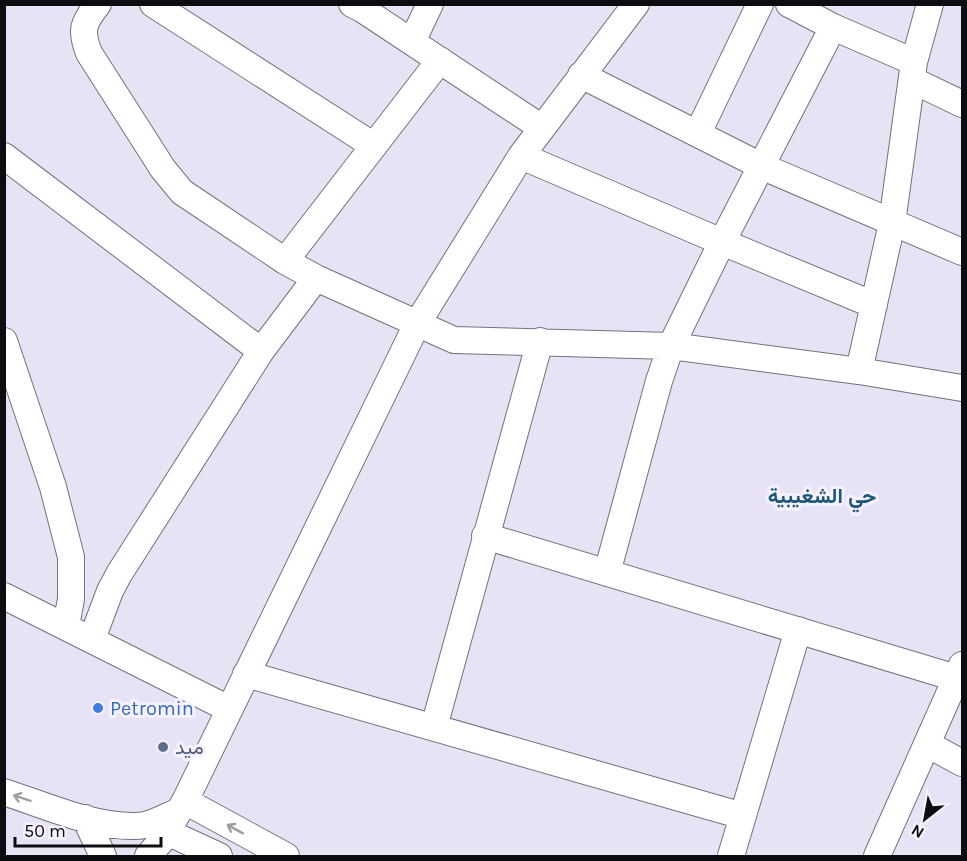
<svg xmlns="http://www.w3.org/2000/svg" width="967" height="861" font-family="Karla,Vazirmatn,sans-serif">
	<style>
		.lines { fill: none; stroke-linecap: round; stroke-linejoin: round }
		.minor-casing { stroke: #75707f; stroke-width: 28 }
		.minor { stroke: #fff; stroke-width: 26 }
		.oneway { stroke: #9f9ea0 }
		.shop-dot { fill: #3f7fe0; stroke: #f5f1ff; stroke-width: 2 }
		.service-dot { fill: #5c6f8a; stroke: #f5f1ff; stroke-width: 2 }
		.labels { text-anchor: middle; stroke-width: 6; stroke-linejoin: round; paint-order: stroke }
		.shop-label { font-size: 20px; fill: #366cbe; stroke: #f5f1ff; text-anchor: start }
		.service-label { font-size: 20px; fill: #4e5e75; stroke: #f5f1ff; text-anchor: start }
		.neighbourhood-label { font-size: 21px; font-weight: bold; fill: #1e5678; stroke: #f5f1ff }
	</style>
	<rect width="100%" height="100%" fill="#e8e3f4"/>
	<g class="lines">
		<defs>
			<path id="minor" d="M 98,4 C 83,23 80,30 89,53 L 163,169 L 182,192 L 285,261 L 316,278 L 454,340 L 671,346 L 859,371 L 962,388
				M 153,4 L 374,146
				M 352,4 L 362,9 L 542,128
				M 789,4 L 833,27 L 914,62
				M 412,42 L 430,4
				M 581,75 L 761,166 L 962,252
				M 912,80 L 962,104
				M 698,133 L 760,4
				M 4,156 L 261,351
				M 521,156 L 722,242 L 874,305
				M 285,261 L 440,60
				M 4,341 L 53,487 L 71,557 L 71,599 L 66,626
				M 859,371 L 892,223 L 914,62 L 930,4
				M 485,536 L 956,678
				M 607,573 L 659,381 L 671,346 L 722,242 L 833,27
				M 4,596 L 229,709
				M 92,639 L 110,591 L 119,574 L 261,351 L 316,278
				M 246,674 L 743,816
				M 434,727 L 540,341
				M 927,744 L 962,763
				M 4,792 C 44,805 93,827 135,826 C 151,826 165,817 179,811
				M 185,801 L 286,856
				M 85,818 L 103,856
				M 167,832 L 219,856
				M 148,856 L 162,840 L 185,801 L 417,324 L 521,156 L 636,4
				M 731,856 L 798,630
				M 877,856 L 962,665"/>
		</defs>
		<!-- minor casing -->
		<use href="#minor" class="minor-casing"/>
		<!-- minor -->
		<use href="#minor" class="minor"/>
	</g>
	<!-- one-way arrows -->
	<defs><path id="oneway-shaft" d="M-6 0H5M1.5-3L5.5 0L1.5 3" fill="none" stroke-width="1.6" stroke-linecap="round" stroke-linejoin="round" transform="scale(1.5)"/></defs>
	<g class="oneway">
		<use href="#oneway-shaft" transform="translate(22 798) rotate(-162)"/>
		<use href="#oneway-shaft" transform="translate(235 829) rotate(-151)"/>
	</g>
	<!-- markers -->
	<circle class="shop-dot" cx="98" cy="708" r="6"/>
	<circle class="service-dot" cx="163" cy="747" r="6"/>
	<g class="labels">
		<!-- shop labels -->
		<g class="shop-label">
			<text x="110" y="715">Petromin</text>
		</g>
		<!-- service labels -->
		<g class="service-label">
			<text x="175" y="754">ميد</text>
		</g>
		<!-- neighbourhood labels -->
		<g class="neighbourhood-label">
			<text x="822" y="503">حي الشغيبية</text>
		</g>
	</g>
	<!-- border -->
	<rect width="967" height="861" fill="none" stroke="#0e0c11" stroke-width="12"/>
	<!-- north arrow -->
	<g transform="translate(925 819) rotate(211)" stroke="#f5f1ff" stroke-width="4.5" paint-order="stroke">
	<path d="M0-4.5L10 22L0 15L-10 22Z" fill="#0e0c11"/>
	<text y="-9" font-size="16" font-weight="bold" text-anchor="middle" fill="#0e0c11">N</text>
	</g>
	<!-- scale -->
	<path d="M15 837v9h146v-9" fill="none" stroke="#0e0c11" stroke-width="3"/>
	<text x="24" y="837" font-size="18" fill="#0e0c11" stroke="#f5f1ff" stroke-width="4.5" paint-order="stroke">50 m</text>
</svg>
